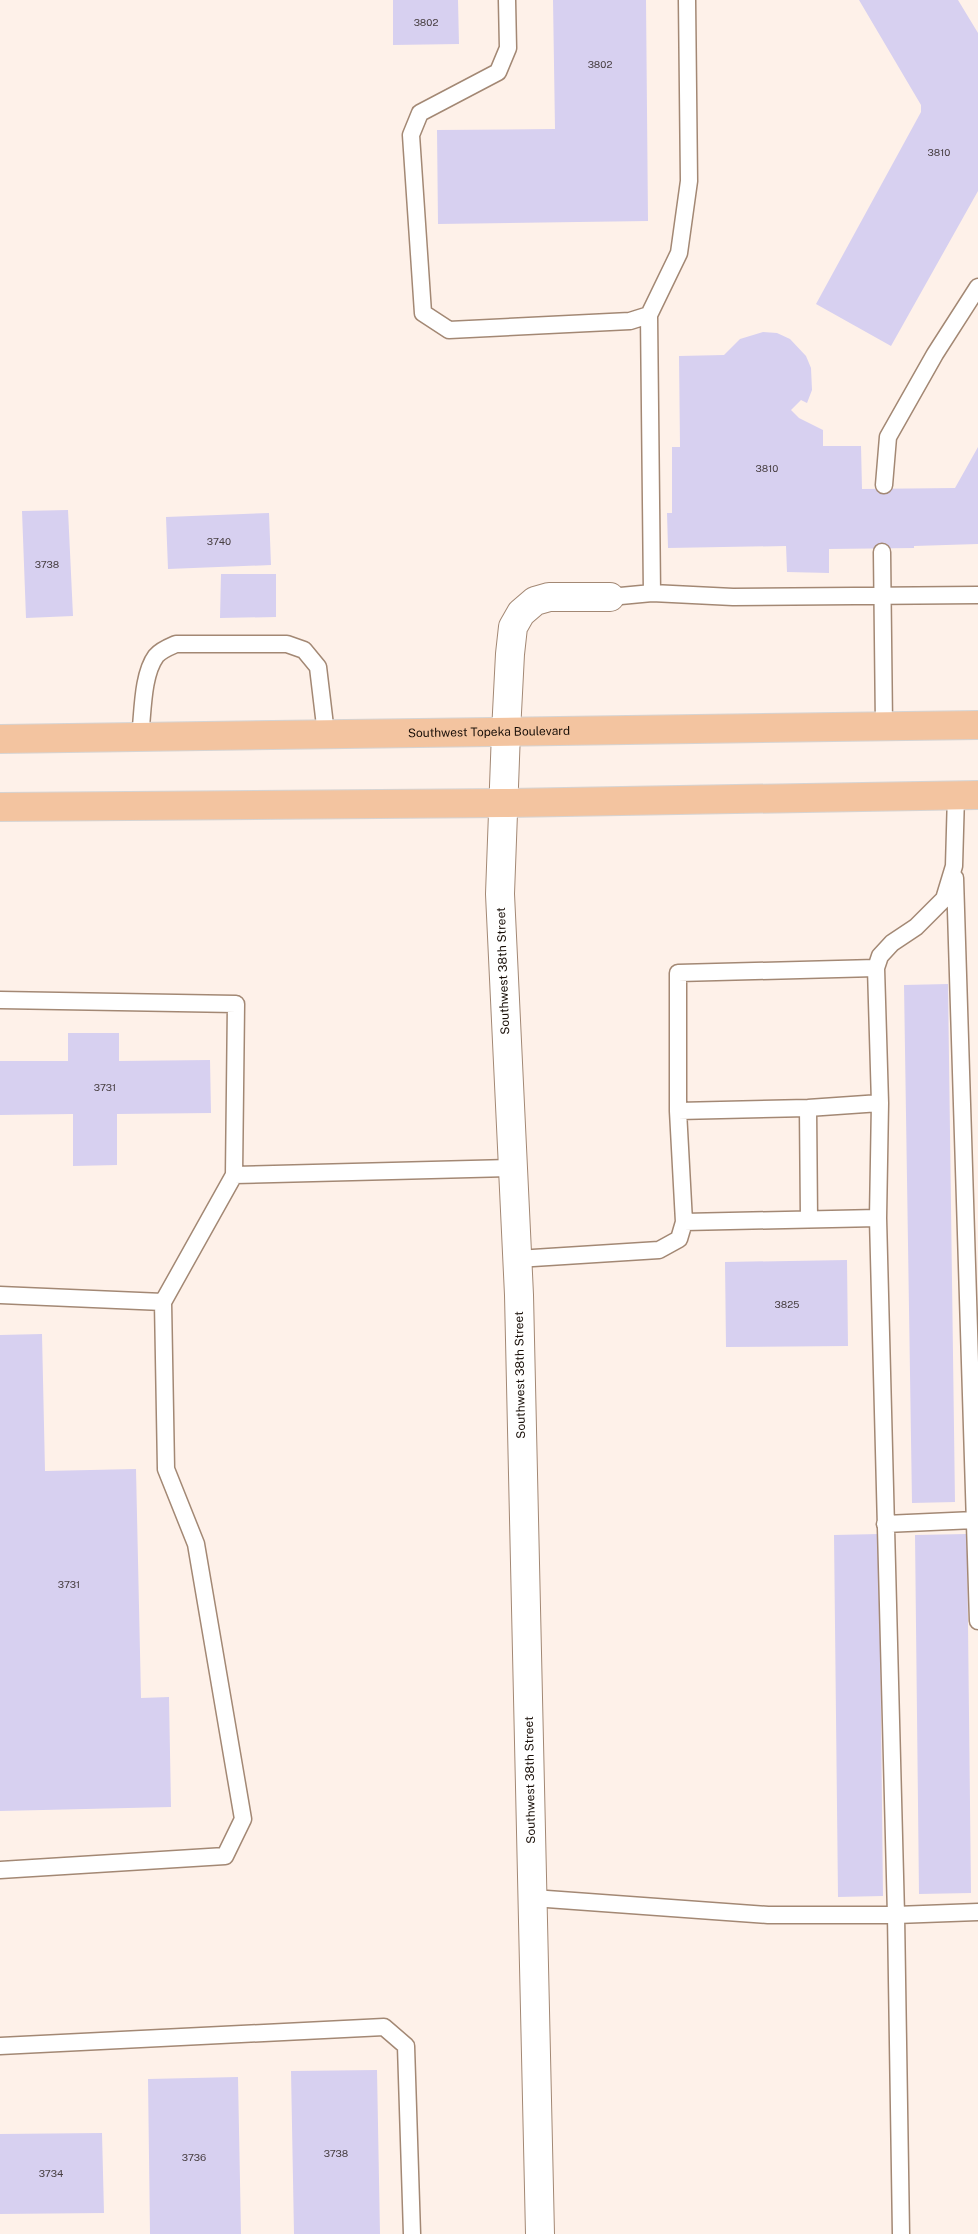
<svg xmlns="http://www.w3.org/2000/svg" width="978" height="2234" font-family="'Public Sans',sans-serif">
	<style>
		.building { fill: #d7d0f0 }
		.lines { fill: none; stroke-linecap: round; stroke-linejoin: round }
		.service-casing { stroke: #a38874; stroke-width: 19 }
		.minor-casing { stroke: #a38874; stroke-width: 30 }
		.primary-casing { stroke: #d6d4d3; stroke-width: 30 }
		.service { stroke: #fff; stroke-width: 16 }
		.minor { stroke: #fff; stroke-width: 28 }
		.primary { stroke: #f3c4a0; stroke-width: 28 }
		.labels { text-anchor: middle; stroke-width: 4.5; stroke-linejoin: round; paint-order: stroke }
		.number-label { font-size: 10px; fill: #483f42 }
		.street-label { font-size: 12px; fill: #190f08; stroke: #fff }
	</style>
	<rect width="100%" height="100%" fill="#fef1e9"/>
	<!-- building -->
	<path class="building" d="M 393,0 L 458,0 L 459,44 L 393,45 Z
		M 553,0 L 646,0 L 648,221 L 438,224 L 437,130 L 555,129 Z
		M 859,0 L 958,0 L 978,33 L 978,191 L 891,346 L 816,304 L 921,112 L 921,105 Z
		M 763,332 L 777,333 L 790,339 L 806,356 L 811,368 L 812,390 L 807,403 L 801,400 L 791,410 L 799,418 L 823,430 L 823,446 L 861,446 L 862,489 L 955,488 L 978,447 L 978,544 L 914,546 L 914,548 L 829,549 L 829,573 L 787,572 L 786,546 L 668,548 L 667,513 L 672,513 L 672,447 L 680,447 L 679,356 L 724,355 L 740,339 Z
		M 68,510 L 73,616 L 26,618 L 22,511 Z
		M 269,513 L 271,565 L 168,569 L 166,517 Z
		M 221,574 L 276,574 L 276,617 L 220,618 Z
		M 948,984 L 955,1502 L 912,1503 L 904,985 Z
		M 68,1033 L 119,1033 L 119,1061 L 210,1060 L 211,1113 L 117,1114 L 117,1165 L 73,1166 L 73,1114 L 0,1115 L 0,1061 L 68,1061 Z
		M 847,1260 L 848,1346 L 726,1347 L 725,1262 Z
		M 42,1334 L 45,1471 L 136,1469 L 141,1698 L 169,1697 L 171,1807 L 0,1811 L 0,1335 Z
		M 879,1534 L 883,1896 L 838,1897 L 834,1535 Z
		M 967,1534 L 971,1893 L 919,1894 L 915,1535 Z
		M 377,2070 L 380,2234 L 294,2234 L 291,2071 Z
		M 238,2077 L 241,2234 L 150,2234 L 148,2079 Z
		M 102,2133 L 104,2213 L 0,2214 L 0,2134 Z"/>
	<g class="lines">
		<defs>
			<path id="service" d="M 507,0 L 508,48 L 498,72 L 420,113 L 411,135 L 423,313 L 449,330 L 630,321 L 649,315 L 652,593 L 610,597
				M 649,315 L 679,253 L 689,181 L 687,0
				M 884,485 L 888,437 L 935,354 L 978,287
				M 882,552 L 884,726
				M 652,593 L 733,597 L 978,595
				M 140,737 C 143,713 142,675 156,656 C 161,650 169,647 176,644 L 287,644 L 304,650 L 318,667 L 326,734
				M 955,878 L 978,1621
				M 0,1000 L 236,1004 L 234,1175
				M 808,1108 L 809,1219
				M 678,1111 L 678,973 L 876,968
				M 878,1218 L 880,1103
				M 684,1222 L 878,1218 L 896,1915 L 901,2234
				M 517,1259 L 659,1250 L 679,1239 L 684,1222 L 678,1111 L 808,1108 L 880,1103 L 876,968 L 880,956 L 892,943 L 916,927 L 944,899 L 954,866 L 956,795
				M 0,1295 L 163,1302 L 166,1469 L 196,1544 L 243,1819 L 225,1856 L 0,1870
				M 163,1302 L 234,1175 L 512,1168
				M 885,1524 L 975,1520
				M 533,1898 L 768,1915 L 896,1915 L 978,1912
				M 0,2046 L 384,2027 L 406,2046 L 412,2234"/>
			<path id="minor" d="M 540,2234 L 519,1295 L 500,894 L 506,732 L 510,654 L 513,627 L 521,613 L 535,601 L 549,597 L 610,597"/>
			<g id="primary">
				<path id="s1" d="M 0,739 L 978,725"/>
				<path d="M 0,807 L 504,803 L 978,795"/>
			</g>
		</defs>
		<!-- service casing -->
		<use href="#service" class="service-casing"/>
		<!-- minor casing -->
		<use href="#minor" class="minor-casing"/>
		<!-- primary casing -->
		<use href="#primary" class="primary-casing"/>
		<!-- service -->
		<use href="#service" class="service"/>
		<!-- minor -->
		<use href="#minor" class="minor"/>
		<!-- primary -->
		<use href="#primary" class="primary"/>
	</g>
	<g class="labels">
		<!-- number labels -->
		<g class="number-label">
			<text x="426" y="26">3802</text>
			<text x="600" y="68">3802</text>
			<text x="939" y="156">3810</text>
			<text x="767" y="472">3810</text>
			<text x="219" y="545">3740</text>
			<text x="47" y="568">3738</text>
			<text x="105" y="1091">3731</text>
			<text x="787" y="1308">3825</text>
			<text x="69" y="1588">3731</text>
			<text x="336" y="2157">3738</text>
			<text x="194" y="2161">3736</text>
			<text x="51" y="2177">3734</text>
		</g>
		<!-- street labels -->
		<g class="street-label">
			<text dy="4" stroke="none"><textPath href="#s1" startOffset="489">Southwest Topeka Boulevard</textPath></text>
			<text transform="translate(503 971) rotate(-92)" y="4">Southwest 38th Street</text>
			<text transform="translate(520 1375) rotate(-91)" y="4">Southwest 38th Street</text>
			<text transform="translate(530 1780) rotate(-91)" y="4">Southwest 38th Street</text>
		</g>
	</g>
</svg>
